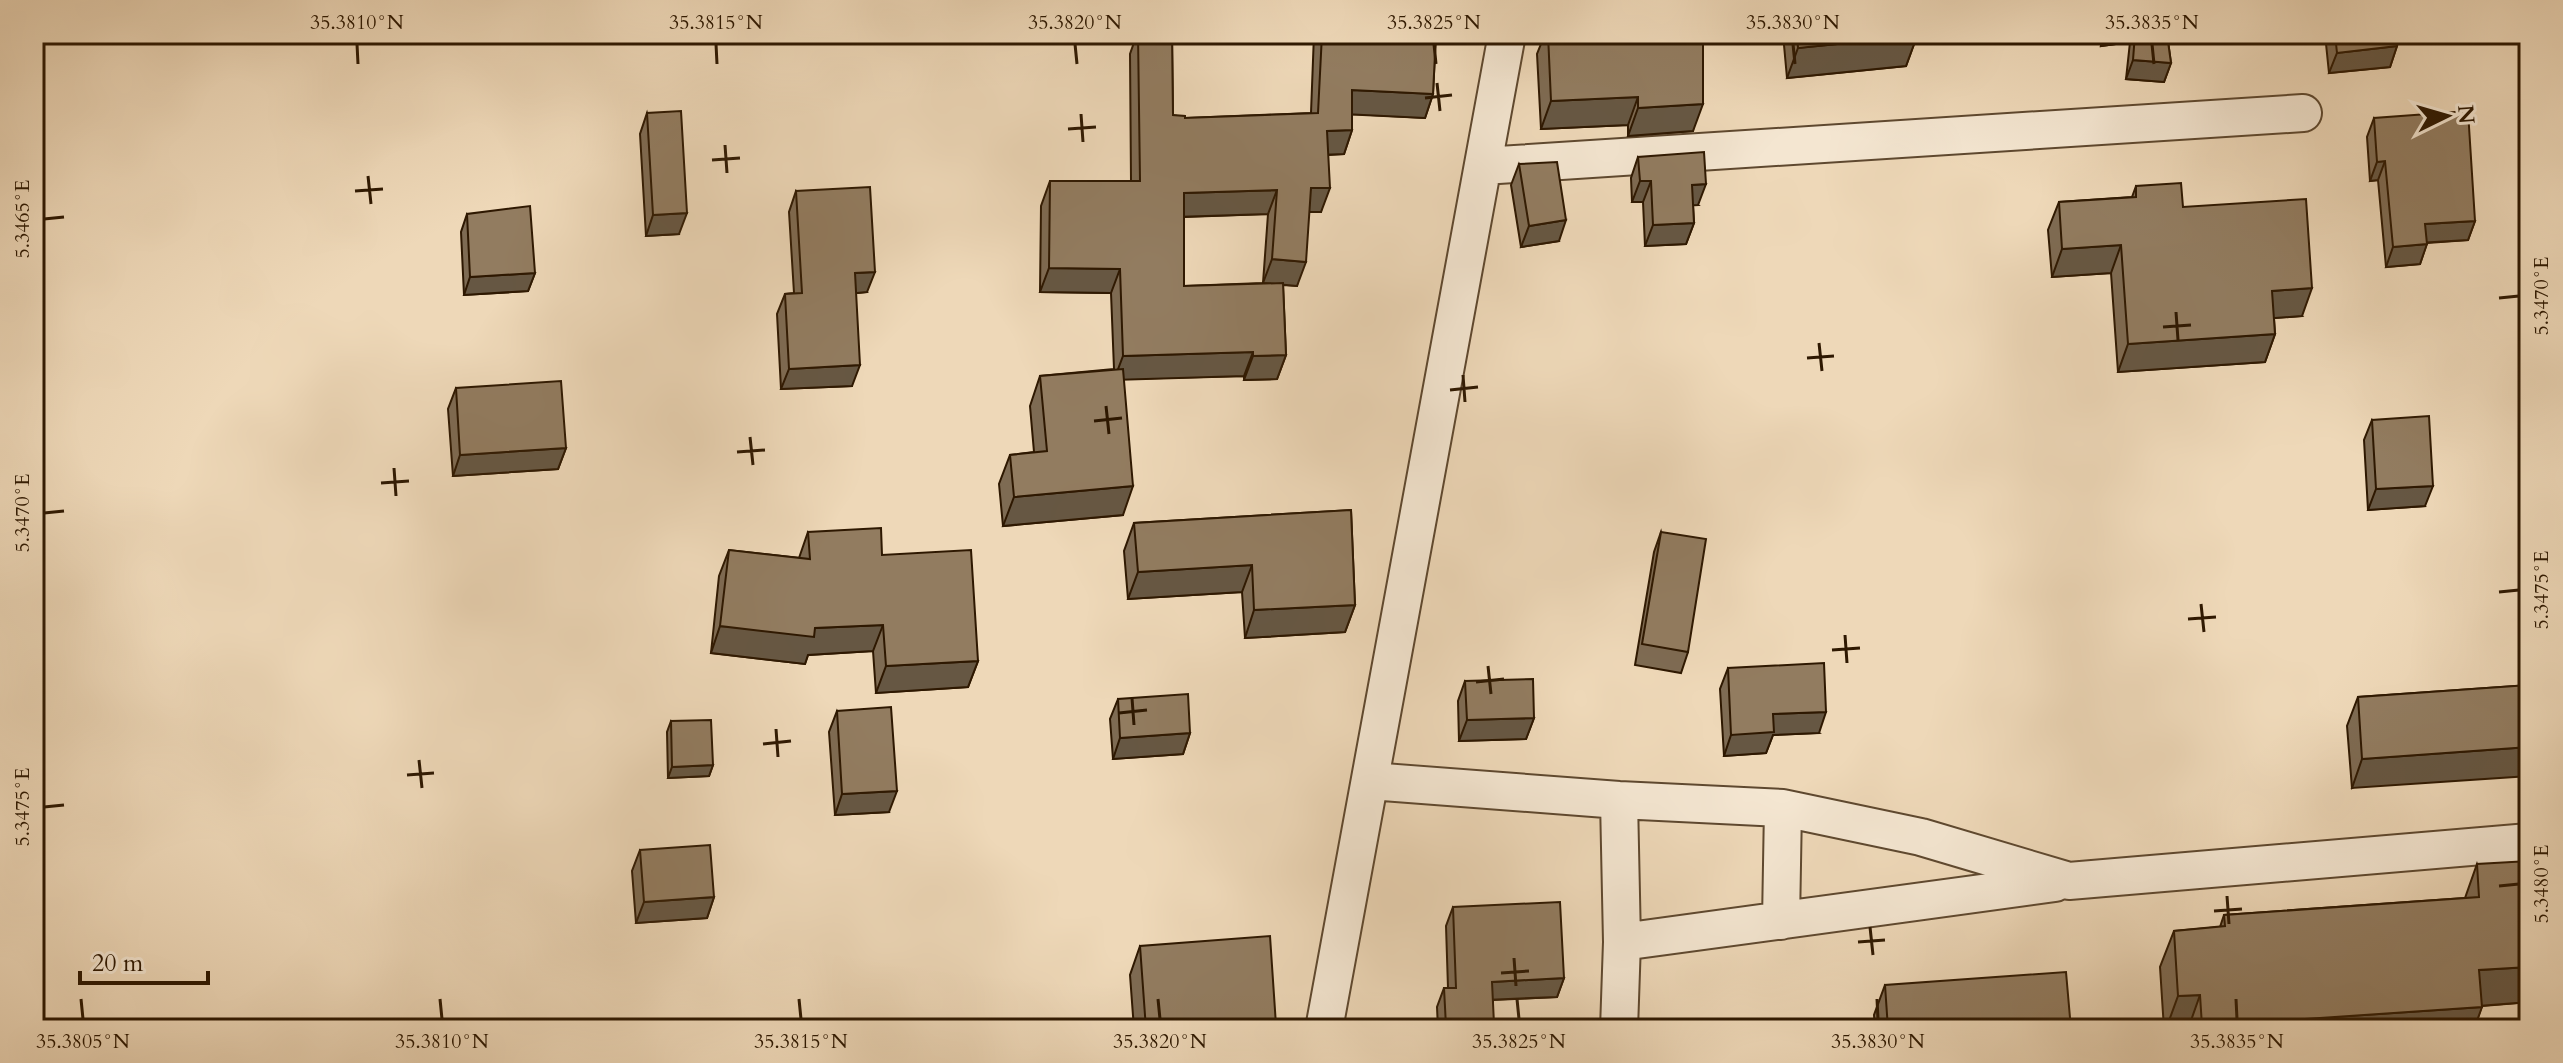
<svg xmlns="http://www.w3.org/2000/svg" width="2563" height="1063" font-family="Cardo,serif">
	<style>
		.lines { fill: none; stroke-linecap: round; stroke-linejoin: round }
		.minor-casing { stroke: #5e482f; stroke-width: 40 }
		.minor { stroke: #f4e6d1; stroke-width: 36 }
		.wall { fill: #7e6b53; stroke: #2e1801; stroke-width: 2; fill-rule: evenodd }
		.shaded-wall { fill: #665743; stroke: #2e1801; stroke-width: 2 }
		.building { fill: #927c60; stroke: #2e1801; stroke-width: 2 }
		.ticks { fill: none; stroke: #2e1801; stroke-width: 3 }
		.neatline { fill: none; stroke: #2e1801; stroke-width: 3 }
		.ticks-label { font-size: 20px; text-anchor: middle; fill: #2e1801 }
	</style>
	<rect width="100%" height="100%" fill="#eed8b8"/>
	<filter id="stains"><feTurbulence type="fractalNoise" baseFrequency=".0025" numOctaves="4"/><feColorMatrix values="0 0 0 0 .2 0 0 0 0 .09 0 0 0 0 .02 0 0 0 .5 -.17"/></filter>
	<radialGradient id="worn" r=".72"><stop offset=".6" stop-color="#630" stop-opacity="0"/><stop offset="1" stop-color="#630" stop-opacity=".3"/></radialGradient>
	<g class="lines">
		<defs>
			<path id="minor" d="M 1483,166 L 2303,113
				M 1370,781 L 1619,800 L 1783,808 L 1921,837 L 2069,881 L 2529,842
				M 1619,800 L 1622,942 L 2055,883
				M 1781,921 L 1783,808
				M 1324,1029 L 1507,34
				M 1619,1029 L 1622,942"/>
		</defs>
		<!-- minor casing -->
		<use href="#minor" class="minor-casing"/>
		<!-- minor -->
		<use href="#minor" class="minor"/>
	</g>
	<!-- wall -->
	<path class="wall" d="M 1137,34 L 1172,34 L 1173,115 L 1185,118 L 1311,113 L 1314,34 L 1436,34 L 1433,94 L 1425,118 L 1352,114 L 1352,130 L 1344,154 L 1328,155 L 1321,212 L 1309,212 L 1297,286 L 1283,285 L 1286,355 L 1277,379 L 1244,380 L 1244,376 L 1124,379 L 1123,515 L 1003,526 L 999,484 L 1010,455 L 1034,452 L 1030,406 L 1040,376 L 1114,369 L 1111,293 L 1040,292 L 1041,206 L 1050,181 L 1131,181 L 1130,54 ZM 1268,214 L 1263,283 L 1184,286 L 1184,217 Z
		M 1545,34 L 1703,34 L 1693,131 L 1628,136 L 1628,125 L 1541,129 L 1537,54 Z
		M 1783,34 L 1917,34 L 1917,36 L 1906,66 L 1787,78 Z
		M 2100,34 L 2167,34 L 2171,63 L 2164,82 L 2126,79 L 2130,42 L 2101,46 Z
		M 2325,34 L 2396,34 L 2397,46 L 2390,67 L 2329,73 Z
		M 647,113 L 679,234 L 646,236 L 640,134 Z
		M 2374,118 L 2475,221 L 2468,240 L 2427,243 L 2420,264 L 2386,267 L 2378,180 L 2370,181 L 2367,137 Z
		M 1638,157 L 1698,205 L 1693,205 L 1694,223 L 1686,244 L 1645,246 L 1643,202 L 1632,202 L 1631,178 Z
		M 1519,164 L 1559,241 L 1521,247 L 1511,185 Z
		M 2136,186 L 2183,207 L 2302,316 L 2274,318 L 2275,334 L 2265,362 L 2118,372 L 2111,273 L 2052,277 L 2048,230 L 2059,202 L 2132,197 Z
		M 796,191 L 867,292 L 856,293 L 852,386 L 781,389 L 777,314 L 785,294 L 794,293 L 789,212 Z
		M 467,214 L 535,273 L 528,291 L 464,295 L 461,232 Z
		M 456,388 L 566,448 L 558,469 L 453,476 L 448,409 Z
		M 2372,420 L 2425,506 L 2368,510 L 2364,440 Z
		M 1351,510 L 1355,605 L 1345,632 L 1245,638 L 1242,592 L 1128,599 L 1124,551 L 1134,523 Z
		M 808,532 L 978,661 L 968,687 L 876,693 L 873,651 L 808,655 L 805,664 L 711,653 L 719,576 L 729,550 L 799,558 Z
		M 1661,532 L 1688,652 L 1681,673 L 1635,665 L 1654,552 Z
		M 1728,668 L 1819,733 L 1773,735 L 1766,753 L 1724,756 L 1720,689 Z
		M 1465,681 L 1534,718 L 1526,739 L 1459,741 L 1458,701 Z
		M 2529,685 L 2352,788 L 2347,726 L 2358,697 Z
		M 1118,699 L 1190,733 L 1183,754 L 1113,759 L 1110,719 Z
		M 837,711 L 889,812 L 835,815 L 829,732 Z
		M 671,721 L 713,765 L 709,776 L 668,778 L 667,732 Z
		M 640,850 L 714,897 L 707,918 L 636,923 L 632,871 Z
		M 2477,864 L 2529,1002 L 2482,1006 L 2474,1029 L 2164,1029 L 2160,967 L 2174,931 L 2220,927 L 2224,915 L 2465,898 Z
		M 1453,907 L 1564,978 L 1557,997 L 1493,1000 L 1493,1029 L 1438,1029 L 1437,1007 L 1444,988 L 1448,988 L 1446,926 Z
		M 1140,946 L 1274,1029 L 1134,1029 L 1130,975 Z
		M 1885,985 L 2070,1029 L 1875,1029 L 1874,1015 Z"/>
	<!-- shaded-wall -->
	<path class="shaded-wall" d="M 184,34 L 286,34 L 284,38 L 181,43 Z
		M 2106,34 L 2133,34 L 2130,42 L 2101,46 Z
		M 1917,36 L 1906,66 L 1787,78 L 1798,48 Z
		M 2397,46 L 2390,67 L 2329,73 L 2337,53 Z
		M 2133,60 L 2171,63 L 2164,82 L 2126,79 Z
		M 1352,90 L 1433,94 L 1425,118 L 1343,114 Z
		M 1638,97 L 1628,125 L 1541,129 L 1551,101 Z
		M 1703,104 L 1693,131 L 1628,136 L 1638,108 Z
		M 1352,130 L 1344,154 L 1319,155 L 1327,131 Z
		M 2385,161 L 2378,180 L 2370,181 L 2377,162 Z
		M 1640,181 L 1651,181 L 1643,202 L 1632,202 Z
		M 1706,184 L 1698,205 L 1684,206 L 1692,185 Z
		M 1311,188 L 1330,188 L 1321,212 L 1302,212 Z
		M 1277,190 L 1268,214 L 1175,217 L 1184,193 Z
		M 687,213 L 679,234 L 646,236 L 653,215 Z
		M 1566,220 L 1559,241 L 1521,247 L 1529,226 Z
		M 2475,221 L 2468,240 L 2418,243 L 2425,224 Z
		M 1694,223 L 1686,244 L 1645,246 L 1653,225 Z
		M 2427,244 L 2420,264 L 2386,267 L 2393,247 Z
		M 2121,245 L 2111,273 L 2052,277 L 2062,249 Z
		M 1272,259 L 1306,262 L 1297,286 L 1263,283 Z
		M 1049,268 L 1120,269 L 1111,293 L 1040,292 Z
		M 875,272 L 867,292 L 847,294 L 855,273 Z
		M 535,273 L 528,291 L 464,295 L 470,277 Z
		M 2312,288 L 2302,316 L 2262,319 L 2272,291 Z
		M 2275,334 L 2265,362 L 2118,372 L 2128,344 Z
		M 1253,352 L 1244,376 L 1114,380 L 1123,356 Z
		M 1286,355 L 1277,379 L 1244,380 L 1253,356 Z
		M 860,365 L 852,386 L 781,389 L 789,369 Z
		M 566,448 L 558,469 L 453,476 L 460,455 Z
		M 1133,486 L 1123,515 L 1003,526 L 1014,497 Z
		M 2433,486 L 2425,506 L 2368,510 L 2376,489 Z
		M 1252,565 L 1242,592 L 1128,599 L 1138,572 Z
		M 1355,605 L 1345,632 L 1245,638 L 1254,610 Z
		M 883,625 L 873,651 L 808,655 L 805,664 L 711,653 L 720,626 L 815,628 Z
		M 978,661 L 968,687 L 876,693 L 886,666 Z
		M 1826,712 L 1819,733 L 1773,735 L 1766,753 L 1724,756 L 1731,735 L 1773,714 Z
		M 1534,718 L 1526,739 L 1459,741 L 1467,720 Z
		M 1190,733 L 1183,754 L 1113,759 L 1120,738 Z
		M 2529,747 L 2529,776 L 2352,788 L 2362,759 Z
		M 713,765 L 709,776 L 668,778 L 672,767 Z
		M 897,791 L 889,812 L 835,815 L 842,794 Z
		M 714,897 L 707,918 L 636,923 L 644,902 Z
		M 2529,967 L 2529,1002 L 2466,1007 L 2479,970 Z
		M 1564,978 L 1557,997 L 1485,1000 L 1492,982 Z
		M 2200,995 L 2188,1029 L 2166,1029 L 2178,996 Z
		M 2482,1007 L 2474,1029 L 2201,1029 L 2202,1026 Z
		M 1494,1024 L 1493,1029 L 1445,1029 L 1446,1026 Z
		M 1276,1025 L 1274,1029 L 1196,1029 Z"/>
	<!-- building -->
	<path class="building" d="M 1138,34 L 1172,34 L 1173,115 L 1185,116 L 1185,118 L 1318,113 L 1322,34 L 1436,34 L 1433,94 L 1352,90 L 1352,130 L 1327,131 L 1330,188 L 1311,188 L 1306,262 L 1272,259 L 1277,190 L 1184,193 L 1184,286 L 1283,283 L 1286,355 L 1253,356 L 1253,352 L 1123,356 L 1120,269 L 1049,268 L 1050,181 L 1140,181 Z
		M 1548,34 L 1703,34 L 1703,104 L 1638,108 L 1638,97 L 1551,101 Z
		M 1797,34 L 1917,34 L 1917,36 L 1798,48 Z
		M 2135,34 L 2167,34 L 2171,63 L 2133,60 Z
		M 2335,34 L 2396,34 L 2397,46 L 2337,53 Z
		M 681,111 L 687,213 L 653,215 L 647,113 Z
		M 2468,111 L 2475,221 L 2425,224 L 2427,244 L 2393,247 L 2385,161 L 2377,162 L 2374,118 Z
		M 1704,152 L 1706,184 L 1692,185 L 1694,223 L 1653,225 L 1651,181 L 1640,181 L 1638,157 Z
		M 1557,162 L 1566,220 L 1529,226 L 1519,164 Z
		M 2181,183 L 2183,207 L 2306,199 L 2312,288 L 2272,291 L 2275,334 L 2128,344 L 2121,245 L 2062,249 L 2059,202 L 2136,197 L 2136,186 Z
		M 870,187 L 875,272 L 855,273 L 860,365 L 789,369 L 785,294 L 802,293 L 796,191 Z
		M 530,206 L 535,273 L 470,277 L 467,214 Z
		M 1123,369 L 1133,486 L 1014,497 L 1010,455 L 1047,451 L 1040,376 Z
		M 561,381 L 566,448 L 460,455 L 456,388 Z
		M 2429,416 L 2433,486 L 2376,489 L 2372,420 Z
		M 1351,510 L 1355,605 L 1254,610 L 1252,565 L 1138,572 L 1134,523 Z
		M 881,528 L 882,555 L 971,550 L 978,661 L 886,666 L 883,625 L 815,628 L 814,637 L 720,626 L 729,550 L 810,559 L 808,532 Z
		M 1661,532 L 1706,539 L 1688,652 L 1642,644 Z
		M 1824,663 L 1826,712 L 1773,714 L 1774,732 L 1731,735 L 1728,668 Z
		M 1533,679 L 1534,718 L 1467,720 L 1465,681 Z
		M 2529,685 L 2529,747 L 2362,759 L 2358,697 Z
		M 1188,694 L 1190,733 L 1120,738 L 1118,699 Z
		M 891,707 L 897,791 L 842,794 L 837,711 Z
		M 711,720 L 713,765 L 672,767 L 671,721 Z
		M 710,845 L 714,897 L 644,902 L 640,850 Z
		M 2529,861 L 2529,967 L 2479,970 L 2482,1007 L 2202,1026 L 2200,995 L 2178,996 L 2174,931 L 2225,926 L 2224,915 L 2479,897 L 2477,864 Z
		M 1560,902 L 1564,978 L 1492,982 L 1494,1024 L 1446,1026 L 1444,988 L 1456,988 L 1453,907 Z
		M 1270,936 L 1276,1025 L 1196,1029 L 1146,1029 L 1140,946 Z
		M 2066,972 L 2071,1029 L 1888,1029 L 1885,985 Z"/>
	<!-- ticks -->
	<path class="ticks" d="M 357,44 L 358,64M 716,44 L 717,64M 1075,44 L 1077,64M 1434,44 L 1436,64M 1793,44 L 1795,64M 2152,44 L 2154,64M 1437,83 L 1440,111M 1425,98 L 1452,95M 1081,114 L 1083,142M 1068,129 L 1096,127M 725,145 L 727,173M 712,160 L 740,158M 368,176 L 371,204M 355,191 L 383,189M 44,219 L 64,217M 2499,298 L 2519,296M 2176,312 L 2178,340M 2163,327 L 2191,325M 1819,343 L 1822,371M 1807,358 L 1834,356M 1463,375 L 1465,402M 1450,390 L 1478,387M 1106,406 L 1109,434M 1094,421 L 1122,418M 750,437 L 753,465M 737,452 L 765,450M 394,468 L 396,496M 381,483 L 409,481M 44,513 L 64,511M 2499,592 L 2519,590M 2201,604 L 2204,632M 2188,619 L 2216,617M 1845,635 L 1847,663M 1832,650 L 1860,648M 1488,666 L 1491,694M 1476,682 L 1504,679M 1132,698 L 1134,725M 1119,713 L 1147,710M 776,729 L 778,757M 763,744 L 791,741M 419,760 L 422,788M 407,775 L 434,773M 44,807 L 64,805M 2499,886 L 2519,884M 2227,896 L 2229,924M 2214,911 L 2242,909M 1870,927 L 1873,955M 1858,942 L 1885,940M 1514,958 L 1516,986M 1501,973 L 1529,971M 81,999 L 83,1019M 440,999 L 442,1019M 799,999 L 801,1019M 1158,999 L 1160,1019M 1517,999 L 1519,1019M 1877,999 L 1878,1019M 2236,999 L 2237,1019"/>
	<!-- margin -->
	<rect width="2563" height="1063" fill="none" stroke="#eed8b8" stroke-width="88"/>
	<!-- north arrow -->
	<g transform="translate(2447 116) rotate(85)" stroke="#f4e6d1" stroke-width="6" paint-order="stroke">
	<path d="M0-6L14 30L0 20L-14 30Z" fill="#2e1801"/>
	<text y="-12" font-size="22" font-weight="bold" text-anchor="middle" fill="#2e1801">N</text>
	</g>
	<!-- scale -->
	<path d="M80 971v12h128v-12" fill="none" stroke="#2e1801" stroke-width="4"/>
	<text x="92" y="971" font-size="24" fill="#2e1801" stroke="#f4e6d1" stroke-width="6" paint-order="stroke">20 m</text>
	<rect x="44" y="44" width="2475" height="975" class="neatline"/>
	<g class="ticks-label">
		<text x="357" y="29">35.3810°N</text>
		<text x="716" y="29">35.3815°N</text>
		<text x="1075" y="29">35.3820°N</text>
		<text x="1434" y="29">35.3825°N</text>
		<text x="1793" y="29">35.3830°N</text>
		<text x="2152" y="29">35.3835°N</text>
		<text transform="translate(22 219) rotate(-90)" y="7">5.3465°E</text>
		<text transform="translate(2541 296) rotate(-90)" y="7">5.3470°E</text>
		<text transform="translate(22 513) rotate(-90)" y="7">5.3470°E</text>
		<text transform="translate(2541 590) rotate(-90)" y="7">5.3475°E</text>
		<text transform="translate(22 807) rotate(-90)" y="7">5.3475°E</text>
		<text transform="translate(2541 884) rotate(-90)" y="7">5.3480°E</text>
		<text x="83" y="1048">35.3805°N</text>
		<text x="442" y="1048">35.3810°N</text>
		<text x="801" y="1048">35.3815°N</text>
		<text x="1160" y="1048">35.3820°N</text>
		<text x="1519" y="1048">35.3825°N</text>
		<text x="1878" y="1048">35.3830°N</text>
		<text x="2237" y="1048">35.3835°N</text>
	</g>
	<rect width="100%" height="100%" filter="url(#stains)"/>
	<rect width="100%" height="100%" fill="url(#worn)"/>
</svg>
